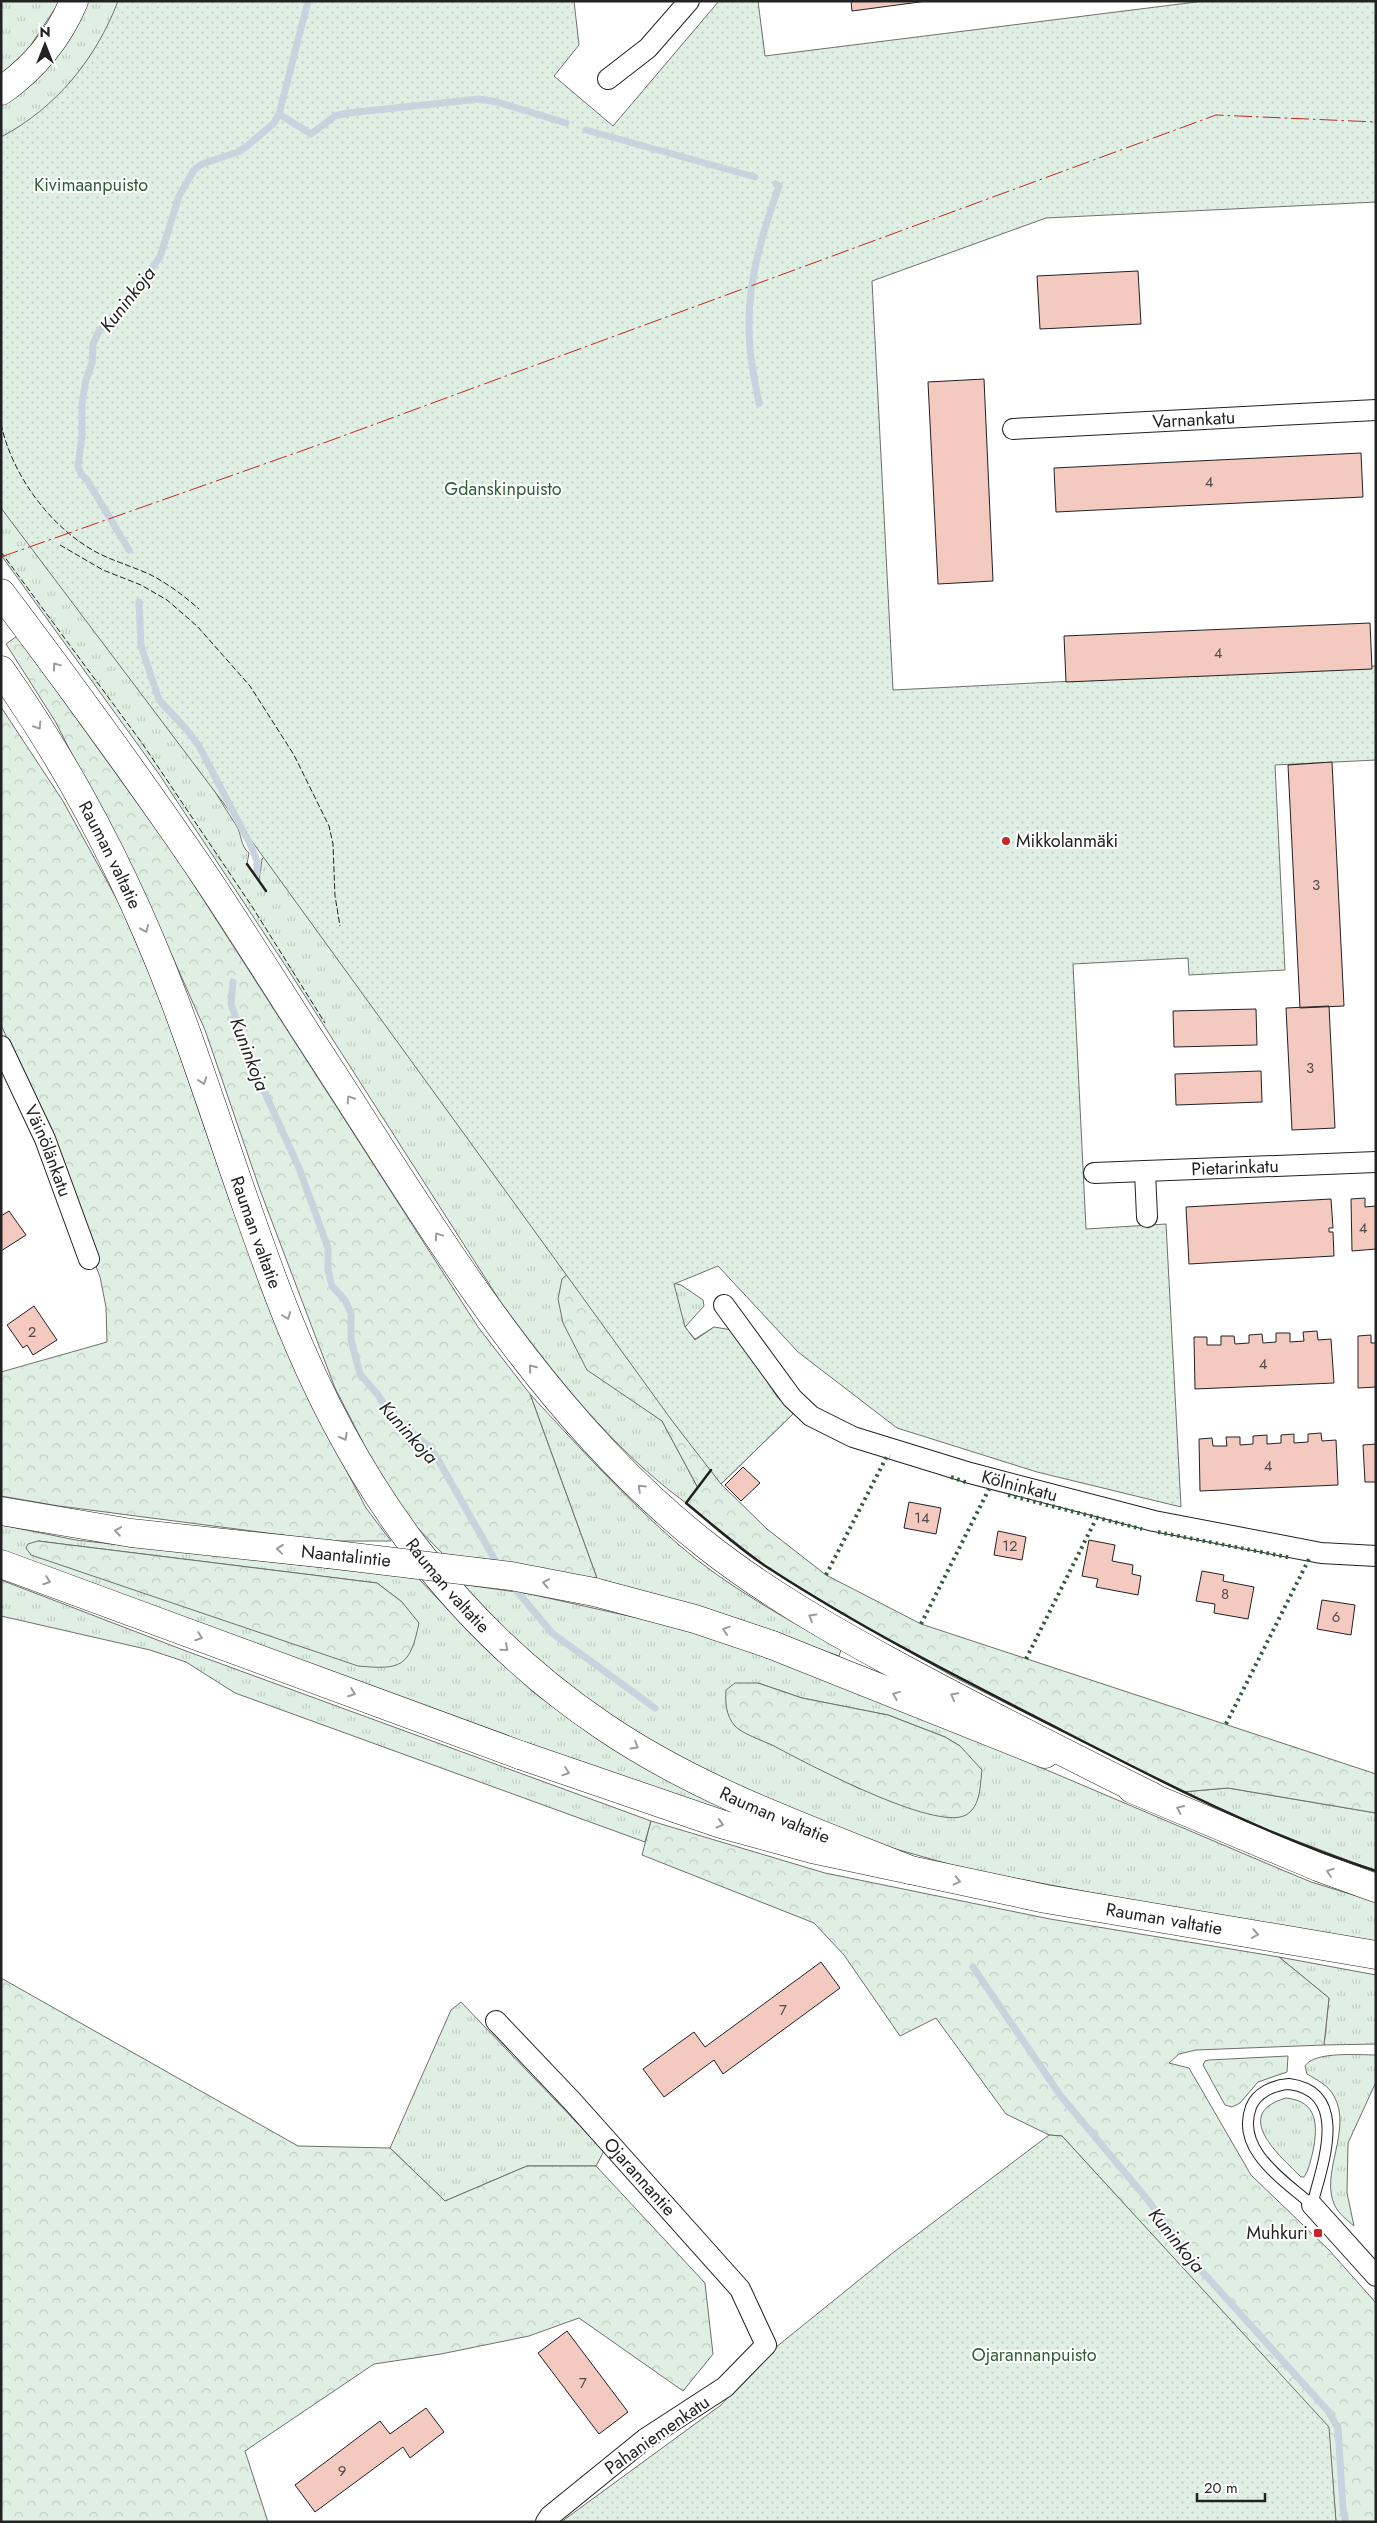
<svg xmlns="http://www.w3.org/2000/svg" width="1377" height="2523" font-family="Jost,sans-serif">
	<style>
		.grass { fill: url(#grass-tufts); stroke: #6f6f6f; fill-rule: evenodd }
		.forest { fill: url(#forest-crowns); stroke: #6f6f6f }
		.park { fill: url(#park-dots); stroke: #6f6f6f }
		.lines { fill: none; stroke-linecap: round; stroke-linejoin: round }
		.stream { stroke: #c7d3dd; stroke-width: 7 }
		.building { fill: #f3c9c0; stroke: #222 }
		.service-casing { stroke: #222; stroke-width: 12 }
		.minor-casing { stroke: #222; stroke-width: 22 }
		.secondary-casing { stroke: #222; stroke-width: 29 }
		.trunk-casing { stroke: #222; stroke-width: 29 }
		.motorway-casing { stroke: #222; stroke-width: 29 }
		.service { stroke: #fff; stroke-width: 10 }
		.minor { stroke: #fff; stroke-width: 20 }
		.secondary { stroke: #fff; stroke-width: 28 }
		.trunk { stroke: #fff; stroke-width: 28 }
		.motorway { stroke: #fff; stroke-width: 28 }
		.secondary-bridge-casing { stroke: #222; stroke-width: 29; stroke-linecap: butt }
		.secondary-bridge { stroke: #fff; stroke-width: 28 }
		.hedge { stroke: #2f5e38; stroke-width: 4; stroke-dasharray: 2.5 4; stroke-linecap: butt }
		.fence { stroke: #222; stroke-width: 1; stroke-dasharray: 6 2.5; stroke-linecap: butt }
		.wall { stroke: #222; stroke-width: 2.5 }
		.power { stroke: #c62828; stroke-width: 1; stroke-dasharray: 18 4 2.5 4; stroke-linecap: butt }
		.oneway { stroke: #9c9c9c }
		.poi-dot { fill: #c62828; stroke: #fff; stroke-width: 2 }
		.labels { text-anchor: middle; stroke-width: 4; stroke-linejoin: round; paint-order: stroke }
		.number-label { font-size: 15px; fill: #564c4a }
		.park-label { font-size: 18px; fill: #2f5e38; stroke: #fff }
		.street-label { font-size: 18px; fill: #222; stroke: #fff }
		.poi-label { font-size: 18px; fill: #222; stroke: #fff; text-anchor: start }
		.water-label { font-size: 19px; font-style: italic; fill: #222; stroke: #fff }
	</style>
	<defs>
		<pattern id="grass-tufts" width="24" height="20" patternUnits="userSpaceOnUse" patternTransform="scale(1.25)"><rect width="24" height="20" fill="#e0efe3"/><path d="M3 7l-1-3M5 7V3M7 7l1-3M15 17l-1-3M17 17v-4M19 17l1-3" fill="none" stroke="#c0cdc2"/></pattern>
		<pattern id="forest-crowns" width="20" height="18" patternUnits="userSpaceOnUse" patternTransform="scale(1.25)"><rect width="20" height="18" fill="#e0efe3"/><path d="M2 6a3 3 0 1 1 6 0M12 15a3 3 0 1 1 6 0" fill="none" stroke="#c0cdc2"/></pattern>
		<pattern id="park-dots" width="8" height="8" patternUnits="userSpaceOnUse" patternTransform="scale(1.25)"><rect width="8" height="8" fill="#e0efe3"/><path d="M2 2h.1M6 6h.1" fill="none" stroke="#c0cdc2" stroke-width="1.8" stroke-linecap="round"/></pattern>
	</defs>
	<rect width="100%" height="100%" fill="#fff"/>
	<!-- grass -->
	<path class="grass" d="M 1,1 L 60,1 L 23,57 L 1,74 Z
		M 86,1 L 148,1 L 1,199 L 1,102 Z
		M 1,468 L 200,765 C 211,786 223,805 236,825 C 242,834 240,846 249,853 L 247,864 L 259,880 L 262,859 L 268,854 L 632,1274 L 681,1285 L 703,1300 L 704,1306 L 685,1327 L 631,1398 L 662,1421 L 698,1488 L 686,1503 C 612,1449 554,1374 500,1301 L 289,971 L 159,774 L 1,555 Z
		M 530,1394 C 578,1446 625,1498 679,1545 C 727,1587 786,1618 841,1650 L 839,1656 L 752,1626 L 598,1581 Z
		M 1,1525 L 76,1540 L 418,1578 L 481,1644 L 533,1692 L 573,1722 L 652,1771 L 725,1809 L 724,1815 L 644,1789 L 1,1551 ZM 38,1541 L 377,1583 L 402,1602 Z
		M 1,1580 L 186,1651 L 651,1821 L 645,1842 L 235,1693 L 186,1662 L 150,1650 L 1,1616 Z
		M 453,1583 L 530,1594 L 660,1623 L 752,1648 L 842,1683 L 1268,1864 L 1311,1882 L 1376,1902 L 1376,1942 L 1151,1904 L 966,1869 L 850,1836 L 694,1769 L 575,1692 ZM 758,1683 L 802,1698 L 888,1715 L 945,1737 L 960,1746 L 860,1789 L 735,1726 Z
		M 1228,1788 L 1376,1813 L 1376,1871 L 1268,1830 L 1182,1792 Z
		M 1279,1957 L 1376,1975 L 1376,2044 L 1324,2045 L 1329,1998 Z
		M 461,2002 L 604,2151 L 596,2166 L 527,2166 L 445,2201 L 390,2148 L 451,2010 Z
		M 1376,2055 L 1376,2082 L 1348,2143 L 1347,2193 L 1354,2226 C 1347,2220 1339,2214 1335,2206 C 1319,2174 1353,2130 1334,2096 C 1328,2085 1317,2080 1307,2074 L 1305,2066 C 1314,2051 1359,2055 1376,2055 Z
		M 1286,2098 C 1318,2101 1318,2126 1313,2151 C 1311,2159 1309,2170 1304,2177 L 1301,2177 C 1281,2157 1230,2114 1286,2098 Z"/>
	<!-- forest -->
	<path class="forest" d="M 17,636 L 176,857 L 478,1327 L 530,1394 L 598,1581 L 443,1554 L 404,1514 L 371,1458 L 335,1388 L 260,1190 L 205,1030 L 150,906 L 55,721 L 6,644 Z
		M 1,707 L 63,801 L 120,905 L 161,1001 L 229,1199 L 307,1395 L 366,1508 L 391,1541 L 329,1541 L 59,1506 L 1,1496 L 1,1372 L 107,1342 L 106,1307 L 100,1277 L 24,1075 L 1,1025 Z
		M 573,1269 L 672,1312 L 695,1339 L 714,1327 L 762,1376 L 778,1398 L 794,1413 L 721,1484 L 767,1529 L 826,1575 L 921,1624 L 1376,1774 L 1376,1813 L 1228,1788 L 1182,1792 L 954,1677 L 862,1625 L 768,1568 L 686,1503 L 698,1488 L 662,1421 L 587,1370 L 563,1323 L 558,1299 L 562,1279 Z
		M 38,1541 L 377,1583 L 402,1602 L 419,1623 C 410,1667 401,1670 358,1666 L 31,1555 L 26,1548 L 28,1544 Z
		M 735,1683 L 758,1683 L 802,1698 L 888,1715 L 945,1737 L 960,1746 L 982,1770 C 980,1785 981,1806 966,1815 C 935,1832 804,1762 772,1745 C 763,1741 741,1733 735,1726 C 726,1716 725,1702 726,1690 Z
		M 651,1821 L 825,1873 L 1050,1919 L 1279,1957 L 1329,1998 L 1324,2045 L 1196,2050 L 1179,2054 L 1169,2063 L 1189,2068 L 1251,2175 L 1329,2250 L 1376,2303 L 1376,2522 L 1336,2522 L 1328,2427 L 1062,2136 L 1049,2135 L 1006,2114 L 936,2018 L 900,2036 L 844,1955 L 814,1923 L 642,1855 Z
		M 1,1978 L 298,2146 L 390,2148 L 445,2201 L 527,2166 L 596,2166 L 705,2283 L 713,2354 L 683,2391 L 579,2318 L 529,2336 L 441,2354 L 374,2364 L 245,2451 L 268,2522 L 1,2522 Z
		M 1288,2056 L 1287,2072 L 1258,2082 L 1240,2103 L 1232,2107 L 1225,2105 L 1203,2065 L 1205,2061 L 1209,2060 Z"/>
	<!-- park -->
	<path class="park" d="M 118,1 L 574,1 L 579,45 L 554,76 L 613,126 L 719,1 L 758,1 L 765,56 L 1204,1 L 1376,1 L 1376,202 L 1046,218 L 872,281 L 893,690 L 1376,666 L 1376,760 L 1275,765 L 1285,970 L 1189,975 L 1188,958 L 1073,964 L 1086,1229 L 1166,1224 L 1181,1507 L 1037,1472 L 897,1428 L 798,1352 L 718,1266 L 674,1284 L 685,1327 L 695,1340 L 714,1327 L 732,1330 L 778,1398 L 794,1413 L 721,1484 L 673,1422 L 243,829 L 1,508 L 1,137 C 56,108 96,59 118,1 Z
		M 1049,2135 L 1062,2136 L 1329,2427 L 1336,2522 L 561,2522 L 721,2405 L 770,2352 L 890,2255 Z"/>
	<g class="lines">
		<!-- stream -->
		<path class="stream" d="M 279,114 L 311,134 L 335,116 L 348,113 L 479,99 L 497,102 L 566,123
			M 586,130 L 755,177
			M 759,403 C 754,378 749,353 749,328 C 748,280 763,231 779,186 L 776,184
			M 129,550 L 87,480 L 81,474 L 78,466 L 82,436 L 82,403 L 86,380 L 92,363 L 93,344 L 99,331 L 125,304 L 160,257 L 179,196 L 194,170 L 202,164 L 238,152 L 247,146 L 274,123 L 279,114 L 308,1
			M 139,602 L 141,646 L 159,700 L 187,730 L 199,746 L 252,848 L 257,861 L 257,873
			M 233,982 L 231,1004 L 255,1071 L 299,1168 L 328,1248 L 328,1270 L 332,1286 L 345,1300 L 351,1313 L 351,1340 L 360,1374 L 378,1395 L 393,1418 L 426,1444 L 437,1458 L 499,1567
			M 511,1584 L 552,1633 L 655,1708
			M 973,1967 L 1060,2095 L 1147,2199 L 1199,2268 L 1328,2411 L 1338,2428 L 1343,2509 L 1346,2522"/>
	</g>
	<!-- building -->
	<path class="building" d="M 851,1 L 927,1 L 852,11 Z
		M 1138,271 L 1141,324 L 1040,329 L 1037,276 Z
		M 984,379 L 993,581 L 938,584 L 928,382 Z
		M 1361,453 L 1363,497 L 1056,512 L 1054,468 Z
		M 1370,623 L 1372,669 L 1066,682 L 1064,636 Z
		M 1332,762 L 1344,1006 L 1300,1008 L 1288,765 Z
		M 1329,1006 L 1335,1128 L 1292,1130 L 1286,1008 Z
		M 1256,1009 L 1257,1045 L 1174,1047 L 1173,1011 Z
		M 1261,1071 L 1262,1102 L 1176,1105 L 1175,1074 Z
		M 1365,1198 L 1365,1207 L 1376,1206 L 1376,1249 L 1352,1251 L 1351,1199 Z
		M 1331,1199 L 1333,1228 L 1329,1228 L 1329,1232 L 1333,1232 L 1334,1256 L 1189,1264 L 1186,1207 Z
		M 9,1211 L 26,1235 L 1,1251 L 1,1216 Z
		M 34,1306 L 57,1340 L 33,1355 L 27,1345 L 23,1348 L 7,1325 Z
		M 1317,1331 L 1318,1340 L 1331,1339 L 1334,1383 L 1195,1389 L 1194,1337 L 1207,1337 L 1207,1345 L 1221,1345 L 1221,1336 L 1234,1336 L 1235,1344 L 1249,1343 L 1249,1335 L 1262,1334 L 1263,1343 L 1276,1342 L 1276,1333 L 1290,1333 L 1290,1342 L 1304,1341 L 1303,1332 Z
		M 1371,1335 L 1371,1343 L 1376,1343 L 1376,1387 L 1358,1388 L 1358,1336 Z
		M 1321,1433 L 1322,1441 L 1336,1440 L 1338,1485 L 1200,1491 L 1199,1439 L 1212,1438 L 1213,1446 L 1227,1446 L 1226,1437 L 1240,1437 L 1240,1445 L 1253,1444 L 1253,1436 L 1267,1435 L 1267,1444 L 1281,1443 L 1281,1435 L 1294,1434 L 1294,1443 L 1308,1442 L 1308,1434 Z
		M 1376,1444 L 1376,1482 L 1365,1482 L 1363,1445 Z
		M 743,1467 L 760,1483 L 741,1501 L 725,1485 Z
		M 909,1502 L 941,1508 L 936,1534 L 904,1528 Z
		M 998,1531 L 1026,1537 L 1022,1560 L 994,1555 Z
		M 1089,1540 L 1115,1545 L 1112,1561 L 1133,1565 L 1132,1574 L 1141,1576 L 1138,1595 L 1096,1587 L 1098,1579 L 1082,1576 Z
		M 1202,1571 L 1224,1575 L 1223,1581 L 1254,1587 L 1248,1619 L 1214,1613 L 1215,1604 L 1196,1601 Z
		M 1322,1600 L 1355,1605 L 1351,1635 L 1317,1629 Z
		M 821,1962 L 840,1988 L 723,2074 L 714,2060 L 664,2097 L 643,2069 L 694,2032 L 705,2047 Z
		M 567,2331 L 628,2412 L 599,2434 L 538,2353 Z
		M 426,2408 L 444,2432 L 410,2458 L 403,2447 L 315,2512 L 295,2485 L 380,2421 L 390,2434 Z"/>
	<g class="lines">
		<defs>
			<path id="service" d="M 1289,2084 C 1351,2092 1322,2166 1312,2205 C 1284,2180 1235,2150 1251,2107 C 1257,2092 1274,2085 1289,2084 Z"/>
			<g id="minor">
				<path d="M 608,79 L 648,48 L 689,1"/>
				<path id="s1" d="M 1013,429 L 1376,410"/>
				<path id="s2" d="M 1,1046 L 45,1139 L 89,1259"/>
				<path d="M 1145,1171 L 1147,1217"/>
				<path id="s3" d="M 1094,1173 L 1376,1162"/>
				<path id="s4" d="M 724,1305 L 792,1398 L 811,1416 L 853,1437 L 970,1473 L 1154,1521 L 1321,1553 L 1376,1556"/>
				<path id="s5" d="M 496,2021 L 572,2101 L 740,2289 L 766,2345 L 725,2387 L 645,2439 L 550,2516 L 546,2522"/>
				<path d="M 1312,2205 L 1376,2276"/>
			</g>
			<path id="secondary" d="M 1,1511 L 131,1533 L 328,1554
				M 1,1564 L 520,1755
				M 594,1592 L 695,1619 L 772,1645"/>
			<g id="trunk">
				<path d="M 772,1645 L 1045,1754"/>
				<path id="s6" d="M 520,1755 L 721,1824 L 812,1849 L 1046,1899 L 1376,1955"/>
				<path d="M 1132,1789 L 1318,1867 L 1376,1888"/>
			</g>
			<g id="motorway">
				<path d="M 1,91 C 35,67 58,39 74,1"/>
				<path d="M 1,593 C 68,682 134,772 197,864 C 240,927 280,993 322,1057 C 435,1231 541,1416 707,1546 C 763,1590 825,1626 887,1660 C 975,1708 1064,1753 1153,1797"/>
				<path id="s7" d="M 1,670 C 72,771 130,883 174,999 C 214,1105 246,1214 288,1319 C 355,1486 453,1624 603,1726 C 697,1790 805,1828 910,1870"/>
			</g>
		</defs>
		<!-- service casing -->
		<use href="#service" class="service-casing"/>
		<!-- minor casing -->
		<use href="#minor" class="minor-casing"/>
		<!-- secondary casing -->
		<use href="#secondary" class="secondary-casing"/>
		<!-- trunk casing -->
		<use href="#trunk" class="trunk-casing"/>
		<!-- motorway casing -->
		<use href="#motorway" class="motorway-casing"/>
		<!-- service -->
		<use href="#service" class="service"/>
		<!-- minor -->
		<use href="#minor" class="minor"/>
		<!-- secondary -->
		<use href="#secondary" class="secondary"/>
		<!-- trunk -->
		<use href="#trunk" class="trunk"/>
		<!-- motorway -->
		<use href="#motorway" class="motorway"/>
		<defs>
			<path id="secondary-bridge" d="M 328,1554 L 511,1576 L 594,1592"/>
		</defs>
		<!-- secondary-bridge casing -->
		<use href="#secondary-bridge" class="secondary-bridge-casing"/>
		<!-- secondary-bridge -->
		<use href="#secondary-bridge" class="secondary-bridge"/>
		<!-- hedge -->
		<path class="hedge" d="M 951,1477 L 968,1483
			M 1008,1495 L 1142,1529
			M 1158,1532 L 1292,1558
			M 826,1575 L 887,1456 L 890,1457
			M 921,1624 L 989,1489
			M 1026,1659 L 1096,1519
			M 1226,1724 L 1309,1559"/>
		<!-- fence -->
		<path class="fence" d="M 1,424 C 12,475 50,527 96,552 C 113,561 131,566 149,574 C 167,583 183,595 199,609
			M 60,545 L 103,570 L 141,585 L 167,600 L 197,626 L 250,686 L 294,755 L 329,826 L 333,844 L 335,896 L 340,926
			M 1,552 L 142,743 L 253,908 L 325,1023"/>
		<!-- wall -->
		<path class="wall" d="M 247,864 L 266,891
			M 711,1470 L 686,1503 C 713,1525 740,1550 770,1569 C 864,1630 963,1680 1063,1731 C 1164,1783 1267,1836 1376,1871"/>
		<!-- power -->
		<path class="power" d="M 1,557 L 321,444 L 1216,115 L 1376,122"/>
	</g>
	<!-- one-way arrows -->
	<defs><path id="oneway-chevron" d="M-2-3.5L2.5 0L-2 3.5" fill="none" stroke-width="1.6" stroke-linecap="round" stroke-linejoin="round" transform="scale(1.25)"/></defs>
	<g class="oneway">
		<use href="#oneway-chevron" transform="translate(56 666) rotate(-127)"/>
		<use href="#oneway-chevron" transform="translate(38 726) rotate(58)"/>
		<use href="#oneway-chevron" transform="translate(145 929) rotate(68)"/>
		<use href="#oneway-chevron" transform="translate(203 1081) rotate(70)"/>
		<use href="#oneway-chevron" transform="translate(350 1099) rotate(-123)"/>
		<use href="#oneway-chevron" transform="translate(438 1236) rotate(-124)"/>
		<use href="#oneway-chevron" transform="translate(287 1316) rotate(69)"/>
		<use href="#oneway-chevron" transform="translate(532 1368) rotate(-129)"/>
		<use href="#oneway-chevron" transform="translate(344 1437) rotate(62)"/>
		<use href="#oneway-chevron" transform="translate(641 1488) rotate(-137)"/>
		<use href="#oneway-chevron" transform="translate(118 1531) rotate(-172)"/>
		<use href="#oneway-chevron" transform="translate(280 1549) rotate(-174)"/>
		<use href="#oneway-chevron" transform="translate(47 1581) rotate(20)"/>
		<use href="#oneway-chevron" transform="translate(546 1583) rotate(-169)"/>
		<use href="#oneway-chevron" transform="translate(812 1617) rotate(-149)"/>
		<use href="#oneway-chevron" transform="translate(726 1630) rotate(-162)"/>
		<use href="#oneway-chevron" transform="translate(199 1637) rotate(20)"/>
		<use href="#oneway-chevron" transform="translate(505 1648) rotate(41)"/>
		<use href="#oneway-chevron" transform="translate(352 1693) rotate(20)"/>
		<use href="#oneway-chevron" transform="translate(896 1695) rotate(-158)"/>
		<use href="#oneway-chevron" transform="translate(954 1696) rotate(-152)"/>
		<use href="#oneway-chevron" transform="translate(635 1746) rotate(31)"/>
		<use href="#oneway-chevron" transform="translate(566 1772) rotate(19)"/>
		<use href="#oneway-chevron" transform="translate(1180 1809) rotate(-156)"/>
		<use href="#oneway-chevron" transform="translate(720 1824) rotate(17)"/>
		<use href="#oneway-chevron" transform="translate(1330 1872) rotate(-161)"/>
		<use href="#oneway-chevron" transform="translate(957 1881) rotate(13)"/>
		<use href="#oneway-chevron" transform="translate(1255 1934) rotate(10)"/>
	</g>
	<!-- markers -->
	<g class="poi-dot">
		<circle cx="1006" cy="841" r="5"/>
		<rect x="1313" y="2228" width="10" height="10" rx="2.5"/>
	</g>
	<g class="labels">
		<!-- number labels -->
		<g class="number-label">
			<text x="1209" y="487">4</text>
			<text x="1218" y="658">4</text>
			<text x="1316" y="890">3</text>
			<text x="1310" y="1073">3</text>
			<text x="1363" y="1233">4</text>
			<text x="32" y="1337">2</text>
			<text x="1263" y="1369">4</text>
			<text x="1268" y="1471">4</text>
			<text x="922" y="1523">14</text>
			<text x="1010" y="1551">12</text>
			<text x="1225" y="1599">8</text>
			<text x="1336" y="1622">6</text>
			<text x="783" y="2015">7</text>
			<text x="583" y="2388">7</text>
			<text x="342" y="2476">9</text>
		</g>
		<!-- park labels -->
		<g class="park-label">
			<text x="91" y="191">Kivimaanpuisto</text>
			<text x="503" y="495">Gdanskinpuisto</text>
			<text x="1034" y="2361">Ojarannanpuisto</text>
		</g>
		<!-- street labels -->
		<g class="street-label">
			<text dy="6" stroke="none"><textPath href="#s1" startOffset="181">Varnankatu</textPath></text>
			<text dy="6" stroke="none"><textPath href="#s7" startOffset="215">Rauman valtatie</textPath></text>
			<text dy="6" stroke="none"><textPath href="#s2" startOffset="115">Väinölänkatu</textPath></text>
			<text dy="6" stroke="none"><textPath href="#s3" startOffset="141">Pietarinkatu</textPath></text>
			<text dy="6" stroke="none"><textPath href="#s7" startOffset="620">Rauman valtatie</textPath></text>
			<text dy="6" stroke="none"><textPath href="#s4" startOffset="362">Kölninkatu</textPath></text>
			<text transform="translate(346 1556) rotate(6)" y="6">Naantalintie</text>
			<text dy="6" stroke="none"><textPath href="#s7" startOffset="1025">Rauman valtatie</textPath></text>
			<text dy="6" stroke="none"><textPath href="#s7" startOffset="1429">Rauman valtatie</textPath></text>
			<text dy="6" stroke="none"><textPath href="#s6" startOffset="666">Rauman valtatie</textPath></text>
			<text dy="6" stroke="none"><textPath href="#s5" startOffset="212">Ojarannantie</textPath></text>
			<text transform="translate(657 2435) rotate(-35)" y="6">Pahaniemenkatu</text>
		</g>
		<!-- poi labels -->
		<g class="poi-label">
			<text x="1016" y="847">Mikkolanmäki</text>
			<text x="1308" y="2239" text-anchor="end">Muhkuri</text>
		</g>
		<!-- water labels -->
		<g class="water-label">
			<text transform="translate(127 299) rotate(-52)" y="7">Kuninkoja</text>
			<text transform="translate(250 1054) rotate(69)" y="7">Kuninkoja</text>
			<text transform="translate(409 1432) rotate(48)" y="7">Kuninkoja</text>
			<text transform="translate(1177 2240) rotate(51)" y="7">Kuninkoja</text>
		</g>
	</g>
	<!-- border -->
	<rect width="1377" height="2523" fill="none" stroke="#222222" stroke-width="5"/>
	<!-- north arrow -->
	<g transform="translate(45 45)" stroke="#ffffff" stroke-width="4" paint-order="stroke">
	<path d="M0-4L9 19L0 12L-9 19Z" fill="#222222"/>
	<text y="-8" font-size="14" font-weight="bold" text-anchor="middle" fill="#222222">N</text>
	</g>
	<!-- scale -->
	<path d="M1197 2493v8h68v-8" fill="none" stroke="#222222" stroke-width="2.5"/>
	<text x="1204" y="2493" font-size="15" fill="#222222" stroke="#ffffff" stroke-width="4" paint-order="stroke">20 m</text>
</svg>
